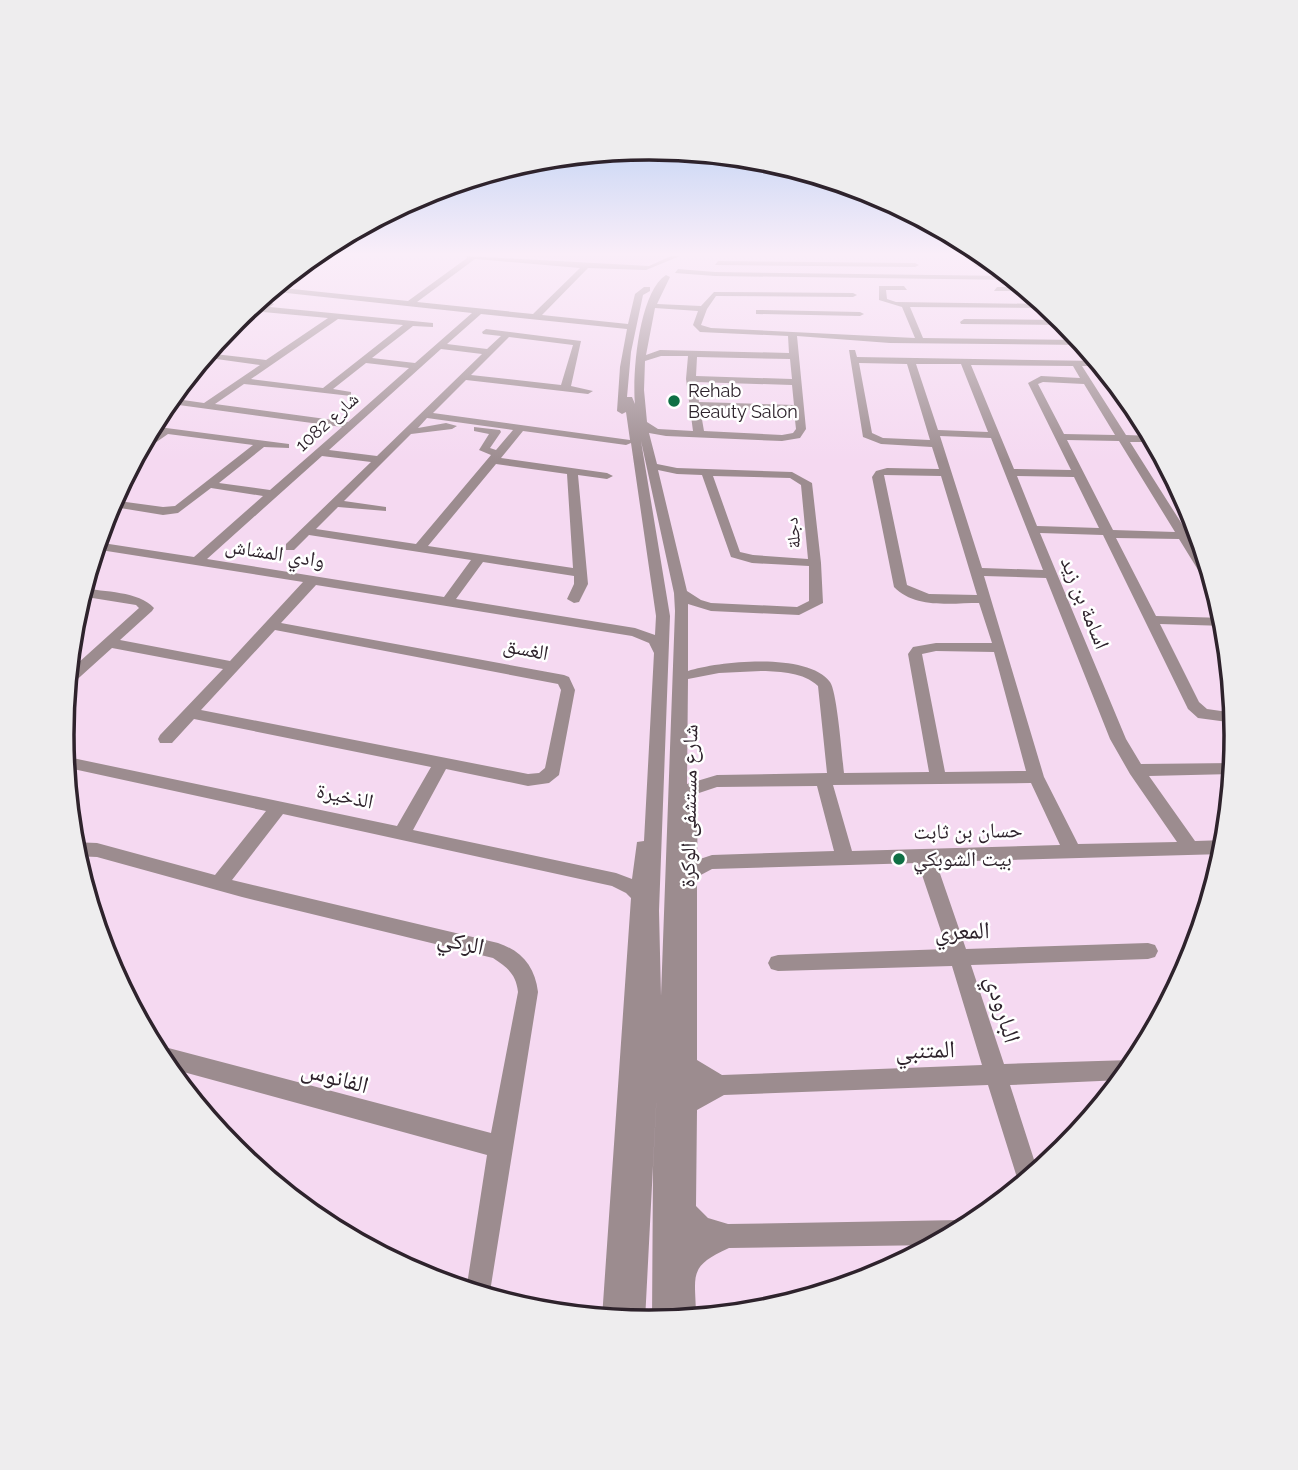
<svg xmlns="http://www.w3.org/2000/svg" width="1298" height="1470" font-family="Raleway,'Noto Naskh Arabic',sans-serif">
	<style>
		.built { fill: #efcdeb }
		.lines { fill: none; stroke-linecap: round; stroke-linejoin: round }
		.minor { fill: #9c8c8f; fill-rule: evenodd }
		.poi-dot { fill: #0f6f44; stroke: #fff; stroke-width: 2.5 }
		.labels { text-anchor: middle; stroke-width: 5; stroke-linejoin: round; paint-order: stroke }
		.far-poi-label { font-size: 18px; fill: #2e232c; stroke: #fff; text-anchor: start }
		.far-street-label { font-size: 18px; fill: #2e232c; stroke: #fff }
		.street-label { font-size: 21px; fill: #2e232c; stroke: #fff }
		.poi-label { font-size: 21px; fill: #2e232c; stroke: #fff; text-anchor: start }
		.near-street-label { font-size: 24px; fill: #2e232c; stroke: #fff }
		.rim { fill: none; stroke: #2e232c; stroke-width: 3.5 }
	</style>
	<rect width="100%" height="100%" fill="#f5d9f1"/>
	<!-- built -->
	<path class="built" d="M 523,256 L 663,256 L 654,262 L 631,266 Z"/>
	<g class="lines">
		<!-- minor -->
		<path class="minor" d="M 466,256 L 649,266 L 671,256 L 680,256 L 646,270 L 588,268 L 542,315 L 628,324 L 635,294 L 644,287 L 650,287 L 650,291 L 643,295 L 631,352 L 627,397 L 632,397 L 635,404 C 632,374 639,292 666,275 L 670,277 L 657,304 L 701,306 L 714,292 L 853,293 L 857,295 L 853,297 L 716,296 L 707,309 L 701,325 L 711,328 L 915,338 L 902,307 L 879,300 L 879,286 L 904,286 L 907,290 L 886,290 L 887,299 L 896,302 L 1045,304 L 1050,308 L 910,307 L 923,338 L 1082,340 L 1086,345 L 890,343 L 797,336 L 806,429 L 800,438 L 782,441 L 666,436 L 649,433 L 657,464 L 677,468 L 792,472 L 812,483 L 821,563 L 823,603 L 799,615 L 711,611 L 688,604 L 688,671 C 719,661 808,652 830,682 C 837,691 842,757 844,773 L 929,772 L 908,654 L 913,647 L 936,643 L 992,643 L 979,603 C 952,603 915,609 894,587 L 872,477 L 876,471 L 887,468 L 939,469 L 932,447 L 881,444 L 863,437 L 849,350 L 855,350 L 857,357 L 1099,361 L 1103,366 L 1082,366 L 1126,435 L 1152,436 L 1156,442 L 1130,442 L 1187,532 L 1199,532 L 1201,539 L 1192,539 L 1209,567 L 1217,592 L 1211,591 L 1179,539 L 1116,538 L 1156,616 L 1225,618 L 1226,626 L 1160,624 L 1199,702 L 1207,709 L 1235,713 L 1235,723 L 1198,718 L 1188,709 L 1103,535 L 1040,533 L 1126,739 L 1141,764 L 1234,763 L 1233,774 L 1149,776 L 1195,841 L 1226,840 L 1224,854 L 936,862 L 966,949 L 1148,943 L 1155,945 L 1158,951 L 1155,957 L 1148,959 L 971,965 L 1004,1064 L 1131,1060 L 1137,1062 L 1122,1080 L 1010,1085 L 1038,1172 L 1020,1187 L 988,1085 L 724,1095 L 697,1110 L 696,1206 L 708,1218 L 728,1224 L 961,1220 L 970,1223 L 971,1226 L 936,1245 L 729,1248 C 686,1267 696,1276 696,1318 L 652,1322 L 653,1167 L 658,1069 L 645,1321 L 602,1318 L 631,898 L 626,893 L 612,886 L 283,814 L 232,880 L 498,943 C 522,951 535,967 538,992 L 489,1298 L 466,1291 L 487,1155 L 165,1067 L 152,1047 L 157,1045 L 491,1133 L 518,992 C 516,974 508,968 493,958 L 242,897 L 97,857 L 74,856 L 72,842 L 97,843 L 215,875 L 266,811 L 64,767 L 63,756 L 397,826 L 431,767 L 194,719 L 172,743 L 160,743 L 158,739 L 160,735 L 223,669 L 112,648 L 71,685 L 66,687 L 67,673 L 139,608 L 136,605 L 80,596 L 82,588 C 104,592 139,591 154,608 L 152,611 L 120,640 L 230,661 L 303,582 L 94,549 L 96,542 L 194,557 L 263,496 L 211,488 L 178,513 L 163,515 L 108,506 L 111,500 L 163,507 L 175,506 L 253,445 L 168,434 L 142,452 L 137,453 L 142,442 L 156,433 L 148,432 L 151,426 L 289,444 L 289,448 L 264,447 L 219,483 L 270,490 L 342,427 L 164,403 L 169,398 L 204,403 L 260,365 L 202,357 L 206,353 L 266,360 L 328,318 L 263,312 L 220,336 L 228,326 L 270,302 L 274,304 L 270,307 L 433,323 L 433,327 L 413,326 L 372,358 L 415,363 L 472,313 L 268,291 L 273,287 L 408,301 L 467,258 ZM 475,259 L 580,268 L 533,314 L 417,302 ZM 655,308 L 698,311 L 693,325 L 700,332 L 788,336 L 789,353 L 660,350 L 646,355 ZM 481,314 L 627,329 L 620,367 L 617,411 L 622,414 L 626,412 L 630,440 L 433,413 L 466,380 L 588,394 L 593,391 L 571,386 L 581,341 L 486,329 L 482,332 L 483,334 L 501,336 L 487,349 L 447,344 ZM 338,319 L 403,325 L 323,388 L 251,379 ZM 509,337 L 573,345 L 561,385 L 471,375 ZM 441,349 L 482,354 L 377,456 L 329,450 ZM 661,356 L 688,356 L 686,379 L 693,431 L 658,429 L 647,422 L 644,390 L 645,361 ZM 697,357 L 790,359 L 792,379 L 696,376 ZM 366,363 L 409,368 L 348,422 L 215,404 L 244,384 L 351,396 L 351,392 L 333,389 ZM 859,363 L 907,364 L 930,440 L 883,438 L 872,433 ZM 916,364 L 961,364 L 988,432 L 938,430 ZM 971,365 L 1073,366 L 1080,378 L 1041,376 L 1028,383 L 1071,470 L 1014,469 ZM 696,382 L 792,385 L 794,405 L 699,402 ZM 1043,382 L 1084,384 L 1115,435 L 1064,434 L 1038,384 ZM 700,408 L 794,411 L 796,429 L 793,433 L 782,435 L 704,431 ZM 427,418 L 513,430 L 496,450 L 490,448 L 501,432 L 500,430 L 474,427 L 474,431 L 489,434 L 479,450 L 491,455 L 416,544 L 316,529 L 338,507 L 386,511 L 386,507 L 344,501 L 411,434 L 452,429 L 457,426 L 446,423 L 418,428 ZM 523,431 L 626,445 L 631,443 L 656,616 L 655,635 L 635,628 L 456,599 L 483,562 L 574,576 L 574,584 L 567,599 L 574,603 L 579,602 L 588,584 L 578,475 L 607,479 L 613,476 L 607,473 L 501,458 ZM 940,436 L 991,438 L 1043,570 L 982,568 ZM 1067,440 L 1119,441 L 1175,532 L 1113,530 ZM 641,441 L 674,593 L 675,611 L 661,996 L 659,911 L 670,616 ZM 322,456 L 371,462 L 286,544 L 286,550 L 294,550 L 309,535 L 471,560 L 444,597 L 207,559 ZM 496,464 L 567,474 L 573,568 L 428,546 ZM 658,470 L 677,474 L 702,475 L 731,557 L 752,563 L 809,566 L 809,601 L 797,607 L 711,603 L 701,600 L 687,591 ZM 884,475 L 941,476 L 977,595 L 929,594 L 907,585 ZM 713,476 L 790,478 L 801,485 L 808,559 L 753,555 L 740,552 ZM 1017,476 L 1074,477 L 1099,528 L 1037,526 ZM 984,576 L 1046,578 L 1110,739 L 1130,774 L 1177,842 L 1078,844 L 1044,777 ZM 316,585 L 632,636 L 649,643 L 654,653 L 644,841 L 637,842 L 632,879 L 616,873 L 413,830 L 446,769 L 528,786 L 549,783 L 559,775 L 575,690 L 569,677 L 564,675 L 281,623 ZM 275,630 L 558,684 L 561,690 L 545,768 L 539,773 L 528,774 L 201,710 ZM 936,651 L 994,652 L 1026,771 L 945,772 L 922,654 ZM 761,671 C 781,672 803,672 818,686 L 827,773 L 717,775 L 687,784 L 688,679 L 719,673 ZM 1031,783 L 1060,845 L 852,851 L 833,785 ZM 817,786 L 834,851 L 712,855 L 697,860 L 698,807 L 695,803 L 687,801 L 687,797 L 717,787 ZM 918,863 L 947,949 L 778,955 L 771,957 L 768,963 L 771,969 L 778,971 L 952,966 L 982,1065 L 722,1075 L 697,1060 L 697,877 L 712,869 Z
			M 966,256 L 974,256 L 981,263 L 997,264 L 1002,268 L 976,267 Z
			M 718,261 L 915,263 L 919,265 L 915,267 L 715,265 Z
			M 678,269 L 715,272 L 1011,276 L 1017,280 L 715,276 L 675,273 Z
			M 997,287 L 1025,287 L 1030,291 L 994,291 Z
			M 759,310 L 860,312 L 864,314 L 860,316 L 756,314 L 756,310 Z
			M 964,319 L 1065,320 L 1069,325 L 961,324 L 960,322 Z"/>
	</g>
	<!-- sky -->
	<linearGradient id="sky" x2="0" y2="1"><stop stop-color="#8cbaef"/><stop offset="0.55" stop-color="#faeef9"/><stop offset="1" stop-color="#faeef9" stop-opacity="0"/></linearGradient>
	<rect width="1298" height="462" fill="url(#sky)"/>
	<!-- markers -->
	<g class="poi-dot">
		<circle cx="674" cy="401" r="7"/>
		<circle cx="899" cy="859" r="7"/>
	</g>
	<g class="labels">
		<!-- far-poi labels -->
		<g class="far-poi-label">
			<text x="688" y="397">Rehab<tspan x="688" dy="21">Beauty Salon</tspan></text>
		</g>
		<!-- far-street labels -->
		<g class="far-street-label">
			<text transform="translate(327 422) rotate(-42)" y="6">شارع 1082</text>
			<text transform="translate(793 533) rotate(-96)" y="6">دجلة</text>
		</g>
		<!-- street labels -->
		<g class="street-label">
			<text transform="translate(275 553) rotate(9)" y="7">وادي المشاش</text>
			<text transform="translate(1085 603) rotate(68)" y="7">اسامة بن زيد</text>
			<text transform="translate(526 649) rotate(11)" y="7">الغسق</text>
			<text transform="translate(345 796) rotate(12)" y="7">الذخيرة</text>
			<text transform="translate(689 806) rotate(-89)" y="7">شارع مستشفى الوكرة</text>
			<text transform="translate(968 831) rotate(-1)" y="7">حسان بن ثابت</text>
		</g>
		<!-- poi labels -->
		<g class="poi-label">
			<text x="913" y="866">بيت الشوبكي</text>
		</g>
		<!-- near-street labels -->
		<g class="near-street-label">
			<text transform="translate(962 931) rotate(-2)" y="8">المعري</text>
			<text transform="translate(461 942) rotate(13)" y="8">الركي</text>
			<text transform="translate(1003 1009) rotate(73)" y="8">البارودي</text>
			<text transform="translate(925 1050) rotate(-2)" y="8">المتنبي</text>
			<text transform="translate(335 1077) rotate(15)" y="8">الفانوس</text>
		</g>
	</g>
	<!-- crop -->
	<path d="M0 0H1298V1470H0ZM74 735a575 575 0 1 1 1150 0a575 575 0 1 1-1150 0Z" fill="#eeedee" fill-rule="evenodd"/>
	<path class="rim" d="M74 735a575 575 0 1 1 1150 0a575 575 0 1 1-1150 0Z"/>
</svg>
